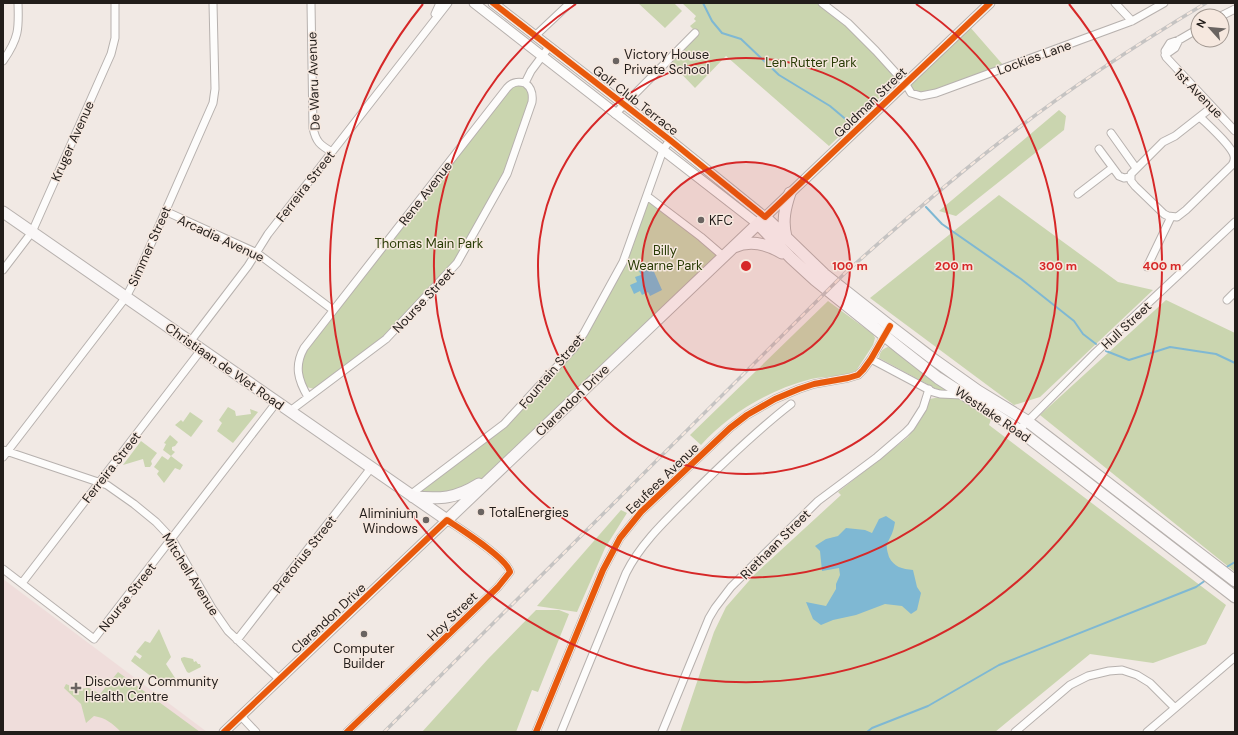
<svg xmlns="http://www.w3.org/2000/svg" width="1238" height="735" font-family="'DM Sans',sans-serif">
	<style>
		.medical { fill: #efdddb }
		.green { fill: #cad5af }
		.water { fill: #7fb8d3 }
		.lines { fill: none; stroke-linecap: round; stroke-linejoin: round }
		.stream { stroke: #7fb8d3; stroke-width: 2 }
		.minor-casing { stroke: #b7b1ae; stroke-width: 9 }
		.tertiary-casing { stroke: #b7b1ae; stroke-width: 11 }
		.secondary-casing { stroke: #b7b1ae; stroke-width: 13 }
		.minor { stroke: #fdfcfb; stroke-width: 7 }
		.tertiary { stroke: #fdfcfb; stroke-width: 9 }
		.secondary { stroke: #faf7f7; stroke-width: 11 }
		.rail-casing { stroke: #c5c3c2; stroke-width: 3.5 }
		.rail { stroke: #f6e8df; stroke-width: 2; stroke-dasharray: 6; stroke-linecap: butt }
		.cycleway-casing { stroke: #f6e8df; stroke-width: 8 }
		.cycleway { stroke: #e8590c; stroke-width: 6 }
		.ring { fill: none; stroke: #d62828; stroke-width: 2 }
		.poi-dot { fill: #6a6461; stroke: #f6e8df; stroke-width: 1.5 }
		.labels { text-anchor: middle; stroke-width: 3; stroke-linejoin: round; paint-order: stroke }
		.poi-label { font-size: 13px; fill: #221d1a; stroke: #f6e8df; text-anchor: start }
		.street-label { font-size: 13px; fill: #221d1a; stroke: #f6e8df }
		.park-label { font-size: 13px; fill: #2a3c06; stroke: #f6e8df }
		.centre { fill: #d62828; stroke: #f6e8df; stroke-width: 2 }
		.ring-label { font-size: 12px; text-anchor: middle; font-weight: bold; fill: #d62828; stroke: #f6e8df; stroke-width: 3; stroke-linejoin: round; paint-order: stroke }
	</style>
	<rect width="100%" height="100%" fill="#f1e9e4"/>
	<!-- medical -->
	<path class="medical" d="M 3,579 L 207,732 L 3,732 Z"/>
	<!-- green -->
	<path class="green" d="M 638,3 L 674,3 L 682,11 L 665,28 Z
		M 682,3 L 819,3 L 846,25 L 874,52 L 898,80 L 829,146 L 726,56 L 695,88 L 670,62 L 695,31 L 690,26 L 696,21 L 694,19 L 696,16 Z
		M 970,27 L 1004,66 L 928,93 L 914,92 L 908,85 Z
		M 524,84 L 531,95 L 529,103 L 505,172 L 456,261 L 386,335 L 315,389 L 306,387 L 301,377 L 303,356 L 401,227 L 514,85 Z
		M 1059,110 L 1066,116 L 1064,130 L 956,216 L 939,211 Z
		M 999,195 L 1118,282 L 1153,290 L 1040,397 L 1014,405 L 870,298 Z
		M 648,200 L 719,255 L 483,478 L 462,491 L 415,495 L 488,440 L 570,357 L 612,286 Z
		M 1166,300 L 1235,333 L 1235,572 L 1040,415 Z
		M 828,301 L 873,334 L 875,338 L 873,345 L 856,371 C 850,373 844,375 838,376 C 829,377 820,377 811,379 C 769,390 730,413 701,445 L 690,435 Z
		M 888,347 L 892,349 L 947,390 L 938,390 L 879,358 C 880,352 882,349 888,347 Z
		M 944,396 L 960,398 L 992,417 L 989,425 L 1226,605 L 1206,644 L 1153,663 L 1090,654 L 995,732 L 680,732 L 714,632 L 726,607 L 755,574 L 841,495 L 838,492 L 908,437 L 921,419 L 930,399 Z
		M 228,407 L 235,411 L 236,416 L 251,414 L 250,409 L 258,412 L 233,443 L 217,431 L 222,423 L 219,420 Z
		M 190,412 L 203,421 L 191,437 L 175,425 L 181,420 L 183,422 Z
		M 170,435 L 178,442 L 175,446 L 172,447 L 172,450 L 175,452 L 171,456 L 183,465 L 180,470 L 175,468 L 164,483 L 157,474 L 159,471 L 154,467 L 162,456 L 168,460 L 171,456 L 163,450 L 166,444 L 164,443 Z
		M 141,441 L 157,453 L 151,461 L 152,464 L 150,467 L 145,467 L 143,459 L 123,465 Z
		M 621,510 L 627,513 L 605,548 L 577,612 L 537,606 Z
		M 536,610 L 559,610 L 569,614 L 538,692 L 532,690 L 516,732 L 422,732 L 488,659 Z
		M 159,629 L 171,657 L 166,664 L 177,681 L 165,687 L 131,661 L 135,655 L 140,659 L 142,656 L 136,652 L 145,641 L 150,643 Z
		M 184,657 L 193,659 L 194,662 L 196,661 L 198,664 L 200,664 L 201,667 L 189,673 L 187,672 L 181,660 L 181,658 Z
		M 118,672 L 200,732 L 121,732 C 112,723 106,718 94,716 L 86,723 L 81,704 L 64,688 L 66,684 L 78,689 L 89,688 L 100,694 Z"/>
	<!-- water -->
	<path class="water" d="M 651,265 L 662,290 L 650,296 L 648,292 L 642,295 L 640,291 L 634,294 L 630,285 L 637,282 L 635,277 L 641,275 L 639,271 Z
		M 886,516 L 895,522 C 893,534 891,535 887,544 C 886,548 888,553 889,557 C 894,567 902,569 913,570 L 917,587 L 921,593 L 917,610 L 911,614 L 902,606 L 885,604 L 856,615 L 833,620 L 821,625 L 813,619 L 806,602 L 826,606 L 836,589 L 836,584 L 840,575 L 839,568 L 822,571 L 820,551 L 815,546 L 826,539 L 838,536 L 846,528 L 865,530 L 872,533 L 879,519 Z"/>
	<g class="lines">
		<!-- stream -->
		<path class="stream" d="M 703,3 L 712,21 L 722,33 L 741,39 L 779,75 L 830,106 L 849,122
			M 926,207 L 942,224 L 1021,279 L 1074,321 L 1083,334 L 1096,344
			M 1106,351 L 1129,360 L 1170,347 L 1216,354 L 1235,363
			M 1225,568 L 1235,562
			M 867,732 L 872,728 L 928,706 L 999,665 L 1196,587 L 1206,580"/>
		<defs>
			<path id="minor" d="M 311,3 L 313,128 C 316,142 320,145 332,152
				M 822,3 L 848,23 L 876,51 L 905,83 L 911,93 L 921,96 L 936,93 L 1132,21 L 1164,3
				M 1115,3 L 1132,21
				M 435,14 L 440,3
				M 1221,16 L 1235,9
				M 1198,29 L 1179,40 L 1170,43 L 1165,51 L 1166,57 L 1235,131
				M 535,36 L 570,3
				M 1165,55 L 1175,48 L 1179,40
				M 3,61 C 19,38 19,29 18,3
				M 615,114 L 695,33
				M 1200,117 C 1208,125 1232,146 1234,156 C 1235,160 1234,162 1232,165 L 1186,210 L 1177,217 L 1168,216 L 1164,214 L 1135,186 L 1131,181 L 1131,174 L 1163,142 L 1175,136 L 1212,107
				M 1111,133 L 1136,168
				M 1099,149 L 1119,176 L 1124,178 L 1130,177
				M 1078,194 L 1112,168
				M 647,196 L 701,237 L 723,256
				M 165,211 L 257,253 L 333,310
				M 1147,267 L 1171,217
				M 3,270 L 32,232 L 111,54 L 115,38 L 115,3
				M 1227,300 L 1235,292
				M 190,342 L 248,266 L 268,234 L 448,3
				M 871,359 L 933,392 L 940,394 L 962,395
				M 308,397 C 298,380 294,366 304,348 L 507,88 C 512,82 517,81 525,83
				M 290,411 L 386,339 L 457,263 L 507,174 L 532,102 C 533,94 532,88 525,83 L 531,71 L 549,47
				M 1019,430 L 1095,353 L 1235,222
				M 3,450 L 107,485 L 134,504 L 156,522 L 172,539 L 212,608 L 228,631 L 279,679
				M 3,457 L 126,297 L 136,278 L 213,103 L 215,89 L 213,3
				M 410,495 L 504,424 L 574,348 L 584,333 L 623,262 L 663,150 L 670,140
				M 3,569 L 94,639 L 276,403
				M 22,583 L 201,350
				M 237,640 L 371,468
				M 241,716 L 256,732
				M 347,732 L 498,587 L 510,572 C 507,558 460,529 447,520
				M 536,732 L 603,570 L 620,538 L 641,512 L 730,428 L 747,415 L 775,399 L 799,389 L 814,384 L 848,378 L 858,375 L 863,370 L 871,359 L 887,332
				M 561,732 L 626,573 C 641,543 666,520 690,496 C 722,464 755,432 791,404
				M 662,732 L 709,618 L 715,608 L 731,587 L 818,501 L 877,457 L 905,433 L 911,427 L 923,408 L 929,389
				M 1015,732 L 1070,685 L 1088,676 L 1109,671 L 1122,670 L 1137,675 L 1150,683 L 1175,708
				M 1147,732 L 1235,657"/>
			<path id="tertiary" d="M 474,3 L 758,224
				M 493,3 L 670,140 L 765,217 L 990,3
				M 224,732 L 447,520"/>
			<path id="secondary" d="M 3,212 L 447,520 L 765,217 L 824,274 L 890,326 L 933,359 L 978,391 L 1027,421 L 1235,581
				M 758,224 L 791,258 L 815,280 L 901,349 L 938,378 L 1019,430 L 1235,597
				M 786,237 C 782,221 785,208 790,193
				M 734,247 C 751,239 767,244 782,253
				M 413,497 C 441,499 455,499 479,484"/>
		</defs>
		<!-- minor casing -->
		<use href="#minor" class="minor-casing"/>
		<!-- tertiary casing -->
		<use href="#tertiary" class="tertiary-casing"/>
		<!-- secondary casing -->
		<use href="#secondary" class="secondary-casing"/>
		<!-- minor -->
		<use href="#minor" class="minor"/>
		<!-- tertiary -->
		<use href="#tertiary" class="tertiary"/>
		<!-- secondary -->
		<use href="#secondary" class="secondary"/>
		<defs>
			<path id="rail" d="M 384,732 L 845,273 C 901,223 957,174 1017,129 C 1077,83 1141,42 1206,3"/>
		</defs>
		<!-- rail casing -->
		<use href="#rail" class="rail-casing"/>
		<!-- rail -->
		<use href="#rail" class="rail"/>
		<defs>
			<path id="cycleway" d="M 493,3 L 670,140 L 765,217 L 990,3
				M 224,732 L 447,520 C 460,529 507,558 510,572 L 498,587 L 347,732
				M 536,732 L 603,570 L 620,538 L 641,512 L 730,428 L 747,415 L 775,399 L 799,389 L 814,384 L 848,378 L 858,375 L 863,370 L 871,359 L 890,326"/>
		</defs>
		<!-- cycleway casing -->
		<use href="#cycleway" class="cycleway-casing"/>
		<!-- cycleway -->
		<use href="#cycleway" class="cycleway"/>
	</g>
	<!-- distance rings -->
	<circle cx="746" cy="266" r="104" fill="#d62828" fill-opacity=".12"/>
	<g class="ring">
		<circle cx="746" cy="266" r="104"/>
		<circle cx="746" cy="266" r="208"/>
		<path d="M916 4A312 312 0 1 1 576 4"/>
		<path d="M1069 4A416 416 0 1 1 423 4"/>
	</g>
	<!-- markers -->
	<g class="poi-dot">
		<circle cx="616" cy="61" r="4"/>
		<circle cx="701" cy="220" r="4"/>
		<circle cx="481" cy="512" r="4"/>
		<circle cx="426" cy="520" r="4"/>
		<circle cx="364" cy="634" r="4"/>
		<path d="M74 682h4v4h4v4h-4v4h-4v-4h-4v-4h4z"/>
	</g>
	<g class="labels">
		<!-- poi labels -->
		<g class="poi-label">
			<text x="624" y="59">Victory House<tspan x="624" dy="15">Private School</tspan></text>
			<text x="709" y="225">KFC</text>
			<text x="489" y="517">TotalEnergies</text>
			<text x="418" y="518" text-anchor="end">Aliminium<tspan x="418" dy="15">Windows</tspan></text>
			<text x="364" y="653" text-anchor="middle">Computer<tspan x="364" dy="15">Builder</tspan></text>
			<text x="85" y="686">Discovery Community<tspan x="85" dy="15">Health Centre</tspan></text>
		</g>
		<!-- street labels -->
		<g class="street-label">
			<text transform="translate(1034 57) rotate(-20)" y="5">Lockies Lane</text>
			<text transform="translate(313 81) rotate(-92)" y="5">De Waru Avenue</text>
			<text transform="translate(1199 93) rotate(46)" y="5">1st Avenue</text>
			<text transform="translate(636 100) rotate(38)" y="5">Golf Club Terrace</text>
			<text transform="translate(870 102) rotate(-44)" y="5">Goldman Street</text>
			<text transform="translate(72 141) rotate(-66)" y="5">Kruger Avenue</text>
			<text transform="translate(305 186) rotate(-52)" y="5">Ferreira Street</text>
			<text transform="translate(425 193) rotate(-52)" y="5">Rene Avenue</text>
			<text transform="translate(221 238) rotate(25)" y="5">Arcadia Avenue</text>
			<text transform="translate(149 246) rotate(-66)" y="5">Simmer Street</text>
			<text transform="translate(423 300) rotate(-47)" y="5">Nourse Street</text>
			<text transform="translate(1126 325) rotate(-43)" y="5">Hull Street</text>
			<text transform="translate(225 366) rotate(35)" y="5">Christiaan de Wet Road</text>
			<text transform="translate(551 371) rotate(-50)" y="5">Fountain Street</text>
			<text transform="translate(572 400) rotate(-44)" y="5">Clarendon Drive</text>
			<text transform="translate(993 414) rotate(34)" y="5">Westlake Road</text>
			<text transform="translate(111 467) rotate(-52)" y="5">Ferreira Street</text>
			<text transform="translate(662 478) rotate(-44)" y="5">Eeufees Avenue</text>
			<text transform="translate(775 544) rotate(-45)" y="5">Riethaan Street</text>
			<text transform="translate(304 554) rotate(-52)" y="5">Pretorius Street</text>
			<text transform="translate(191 574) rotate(58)" y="5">Mitchell Avenue</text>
			<text transform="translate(127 597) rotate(-52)" y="5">Nourse Street</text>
			<text transform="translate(452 616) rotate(-44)" y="5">Hoy Street</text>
			<text transform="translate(328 618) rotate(-43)" y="5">Clarendon Drive</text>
		</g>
		<!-- park labels -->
		<g class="park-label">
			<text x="811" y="67">Len Rutter Park</text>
			<text x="429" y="248">Thomas Main Park</text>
			<text x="665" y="255">Billy<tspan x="665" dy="15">Wearne Park</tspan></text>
		</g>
	</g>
	<circle cx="746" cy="266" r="6" class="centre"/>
	<g class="ring-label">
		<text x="850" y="270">100 m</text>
		<text x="954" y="270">200 m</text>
		<text x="1058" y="270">300 m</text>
		<text x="1162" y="270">400 m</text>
	</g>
	<!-- border -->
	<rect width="1238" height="735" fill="none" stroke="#221d1a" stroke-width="8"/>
	<!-- north arrow -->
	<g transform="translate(1210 28) rotate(297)"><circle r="19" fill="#f6e8df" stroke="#a19790"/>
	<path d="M0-3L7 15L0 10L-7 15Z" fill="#6a6461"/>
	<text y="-6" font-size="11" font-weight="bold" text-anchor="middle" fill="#221d1a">N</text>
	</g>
</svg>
